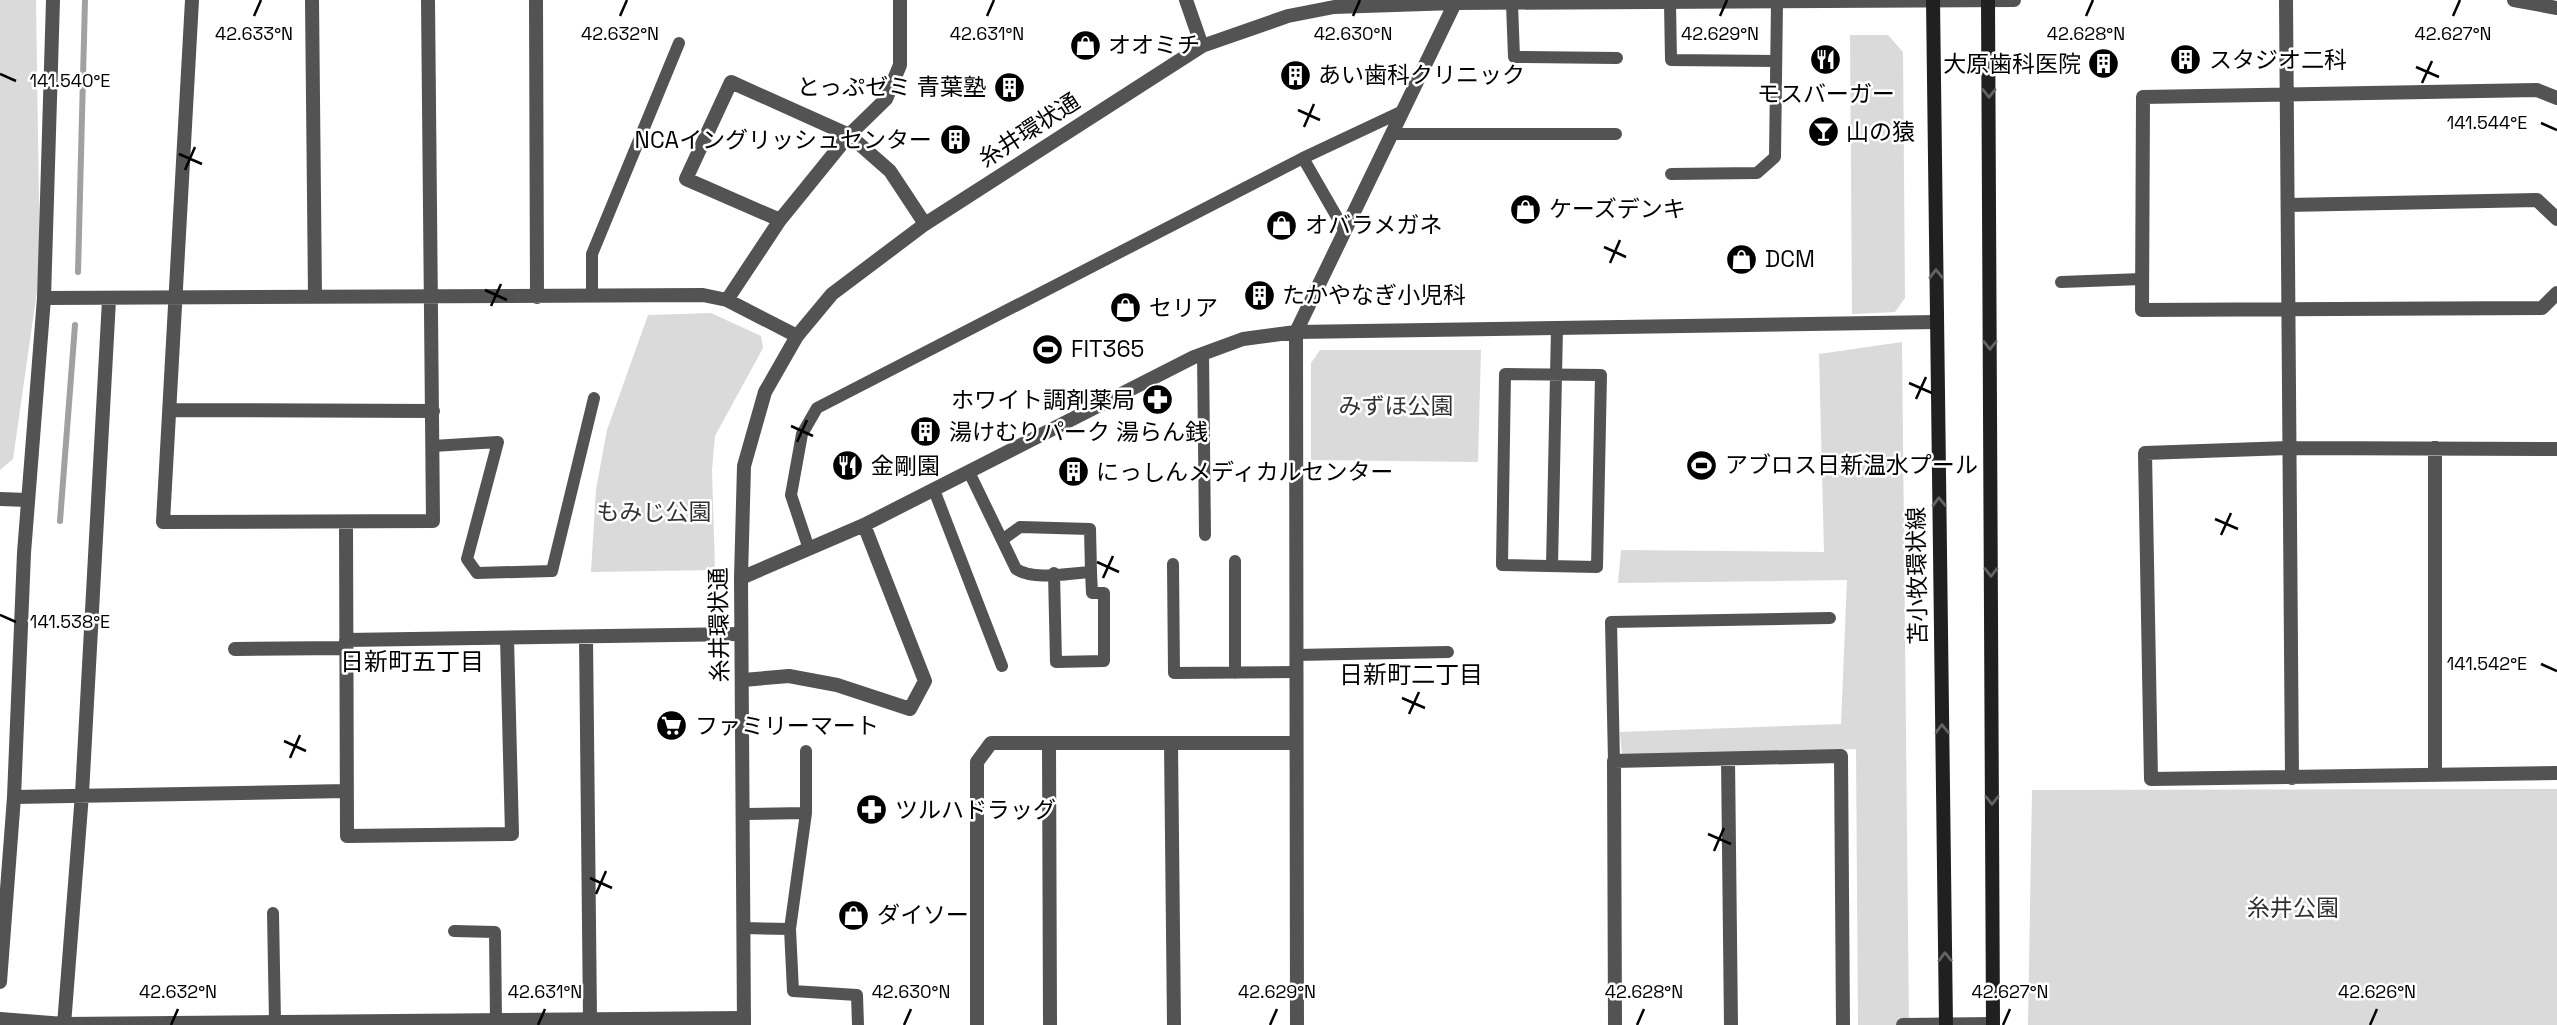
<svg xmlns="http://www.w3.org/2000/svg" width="2557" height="1025" font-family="'Space Grotesk','Noto Sans JP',sans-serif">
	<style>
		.green { fill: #dadada }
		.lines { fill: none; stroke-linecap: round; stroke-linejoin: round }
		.stream { stroke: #a1a1a1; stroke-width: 6 }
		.service { stroke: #535353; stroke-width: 12 }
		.minor { stroke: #535353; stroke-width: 14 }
		.tertiary { stroke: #535353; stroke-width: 14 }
		.secondary { stroke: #202020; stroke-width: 14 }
		.oneway { stroke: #636363 }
		.ticks { fill: none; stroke: #000; stroke-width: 2.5 }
		.labels { text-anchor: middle; stroke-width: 5; stroke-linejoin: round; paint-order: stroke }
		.poi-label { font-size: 23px; fill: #000; stroke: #fff; text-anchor: start }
		.street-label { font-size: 23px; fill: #000; stroke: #fff }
		.park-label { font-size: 23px; fill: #313131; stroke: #fff }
		.neighbourhood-label { font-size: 24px; fill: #000; stroke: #fff }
		.ticks-label { font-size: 18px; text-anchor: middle; fill: #000; stroke: #fff; stroke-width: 5; stroke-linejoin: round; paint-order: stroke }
	</style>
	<rect width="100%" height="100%" fill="#fff"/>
	<!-- green -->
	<path class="green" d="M 0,0 L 36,0 L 40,270 L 13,459 L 0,470 Z
		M 1850,35 L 1888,35 L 1903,52 L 1905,298 L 1895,312 L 1852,314 Z
		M 711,313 L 761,336 L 763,348 L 715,436 L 712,470 L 715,570 L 591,572 L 596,489 L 607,430 L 648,315 Z
		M 1902,342 L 1909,1025 L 1858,1025 L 1856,749 L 1622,757 L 1620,732 L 1841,724 L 1847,580 L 1618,583 L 1621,550 L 1824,552 L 1819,354 Z
		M 1320,350 L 1481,350 L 1478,462 L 1311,460 L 1311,363 Z
		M 2557,789 L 2557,1025 L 2028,1025 L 2032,790 Z"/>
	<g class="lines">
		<!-- stream -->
		<path class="stream" d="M 78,272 L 85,0
			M 60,521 L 75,325"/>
		<!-- service -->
		<path class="service" d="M 1670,3 L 1671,60 L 1776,61
			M 1512,4 L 1514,57 L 1617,58
			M 1392,134 L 1616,134
			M 1303,158 L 1345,231
			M 1671,174 L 1757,173 L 1775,157 L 1777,2
			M 2061,282 L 2142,279
			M 592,296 L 592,254 L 679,43
			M 1203,353 L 1205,535
			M 1505,374 L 1601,375 L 1597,567 L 1502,565 Z
			M 433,446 L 498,442 L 467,559 L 477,573 L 552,571 L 594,398
			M 969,472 L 1016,569 C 1035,581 1069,573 1091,572 L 1092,593 L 1104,593 L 1104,661 L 1056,662 L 1054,573
			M 934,490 L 1002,666
			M 1002,540 L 1020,527 L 1090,529 L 1091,572
			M 809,549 L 791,495 L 802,434 L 817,408 L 1303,158 L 1403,111
			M 1235,561 L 1235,673
			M 1173,564 L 1174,673 L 1296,672
			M 1552,566 L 1557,328
			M 1296,655 L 1448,652
			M 806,751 L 806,813
			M 1614,761 L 1611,622 L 1830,618
			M 744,814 L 806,813 L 790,929
			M 273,913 L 275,1022
			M 744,928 L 790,929 L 793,991 L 857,995 L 858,1025
			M 454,931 L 495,932 L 496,1020"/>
		<!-- minor -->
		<path class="minor" d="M 192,0 L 163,522 L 433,521 L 428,0
			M 312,0 L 315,296
			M 536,0 L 537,297
			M 2286,0 L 2292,778
			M 2557,98 L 2537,90 L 2143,97 L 2142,310 L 2542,308 L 2557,293
			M 2288,205 L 2537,200 L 2557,219
			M 780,220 L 686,179 L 731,82 L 849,135 L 890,171 L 925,224
			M 44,298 L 703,295 L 727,300 L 797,336
			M 727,300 L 780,220 L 849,135 L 886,99 L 900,65 L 900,0
			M 172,410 L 433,411
			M 2557,449 L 2290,448 L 2145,453 L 2151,779 L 2557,773
			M 0,499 L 28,500
			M 346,522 L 347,836 L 512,834 L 507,638
			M 741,578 L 864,525 L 1194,357 L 1243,339 L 1296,332 L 1297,1025
			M 586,637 L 590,1019
			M 346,640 L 741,634
			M 235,649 L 346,648
			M 743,680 L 789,676 L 837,685 L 910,709 L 925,681 L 864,525
			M 1049,743 L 1050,1025
			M 1171,743 L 1174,1025
			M 1728,759 L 1731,1025
			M 2435,774 L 2435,448
			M 14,797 L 346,791
			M 0,1019 L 64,1024 L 744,1018
			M 64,1025 L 82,794 L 109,300
			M 977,1025 L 977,762 L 991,743 L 1296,743
			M 1615,1025 L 1614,761 L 1841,756 L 1843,1025
			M 1903,1025 L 1993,1024"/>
		<!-- tertiary -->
		<path class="tertiary" d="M 1186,0 L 1202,46
			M 2514,0 L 2557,8
			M 1455,3 L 1296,332 L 1936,322
			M 0,982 L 14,797 L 24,553 L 44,298 L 53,0
			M 744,1025 L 741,578 L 744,466 L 765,392 L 797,336 L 832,294 L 925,224 L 1202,46 L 1288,16 L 1334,7 L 1455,3 L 2014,0"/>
		<!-- secondary -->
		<path class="secondary" d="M 1933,0 L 1946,1025
			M 1988,0 L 1993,1025"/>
	</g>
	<!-- one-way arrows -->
	<defs><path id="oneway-chevron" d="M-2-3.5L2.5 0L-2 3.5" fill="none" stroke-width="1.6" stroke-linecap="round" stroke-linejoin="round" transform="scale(1.75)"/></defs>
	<g class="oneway">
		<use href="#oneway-chevron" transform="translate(1989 93) rotate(90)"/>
		<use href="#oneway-chevron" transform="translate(1936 274) rotate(-91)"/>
		<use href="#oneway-chevron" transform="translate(1990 345) rotate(90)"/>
		<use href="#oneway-chevron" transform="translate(1939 502) rotate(-91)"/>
		<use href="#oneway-chevron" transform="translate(1991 572) rotate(90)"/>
		<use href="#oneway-chevron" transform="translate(1942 729) rotate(-91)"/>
		<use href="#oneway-chevron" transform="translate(1992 800) rotate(90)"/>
		<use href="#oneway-chevron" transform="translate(1945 957) rotate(-91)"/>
	</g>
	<!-- ticks -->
	<path class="ticks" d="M 254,16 L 261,0M 620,16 L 627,0M 987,16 L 994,0M 1353,16 L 1360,0M 1720,16 L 1727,0M 2086,16 L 2093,0M 2453,16 L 2460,0M 2416,67 L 2439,77M 0,74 L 16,81M 2422,83 L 2432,61M 1298,110 L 1320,120M 2541,123 L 2557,130M 1304,127 L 1314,104M 179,154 L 202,164M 185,170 L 195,147M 1604,247 L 1626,257M 1610,263 L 1620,240M 485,290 L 507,300M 491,306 L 501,284M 1909,383 L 1932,393M 1916,399 L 1926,377M 791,426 L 813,436M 797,442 L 807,420M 2215,519 L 2238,529M 2221,535 L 2231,513M 1097,562 L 1119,572M 1103,578 L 1113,556M 0,615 L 16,622M 2541,664 L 2557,671M 1402,698 L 1425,708M 1409,714 L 1419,692M 284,741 L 306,751M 290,758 L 300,735M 1708,834 L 1731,844M 1714,851 L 1724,828M 590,878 L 612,888M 596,894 L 606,871M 171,1025 L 178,1009M 538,1025 L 545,1009M 904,1025 L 911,1009M 1270,1025 L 1277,1009M 1637,1025 L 1644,1009M 2003,1025 L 2010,1009M 2370,1025 L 2377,1009"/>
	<!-- icons -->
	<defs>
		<symbol id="shop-disc" viewBox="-11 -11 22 22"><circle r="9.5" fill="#000" stroke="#fff"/><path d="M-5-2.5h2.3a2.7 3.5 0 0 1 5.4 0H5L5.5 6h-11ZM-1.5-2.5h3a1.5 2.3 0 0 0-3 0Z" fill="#fff"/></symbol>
		<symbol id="restaurant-disc" viewBox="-11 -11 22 22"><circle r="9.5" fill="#000" stroke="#fff"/><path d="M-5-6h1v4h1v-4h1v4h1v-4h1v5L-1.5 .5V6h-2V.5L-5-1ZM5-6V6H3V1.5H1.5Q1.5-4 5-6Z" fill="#fff"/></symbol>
		<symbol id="building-disc" viewBox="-11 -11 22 22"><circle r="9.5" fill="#000" stroke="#fff"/><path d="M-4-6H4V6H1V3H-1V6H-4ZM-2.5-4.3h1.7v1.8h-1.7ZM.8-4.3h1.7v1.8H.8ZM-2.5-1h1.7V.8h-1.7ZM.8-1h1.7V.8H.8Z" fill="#fff"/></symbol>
		<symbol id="bar-disc" viewBox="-11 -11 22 22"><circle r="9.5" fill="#000" stroke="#fff"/><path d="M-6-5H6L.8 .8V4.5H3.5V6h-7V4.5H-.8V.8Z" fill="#fff"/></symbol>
		<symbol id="stadium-disc" viewBox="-11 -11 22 22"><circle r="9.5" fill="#000" stroke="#fff"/><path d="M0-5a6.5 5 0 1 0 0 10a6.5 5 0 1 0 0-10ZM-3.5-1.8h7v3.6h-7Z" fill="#fff"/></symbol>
		<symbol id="pharmacy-disc" viewBox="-11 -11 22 22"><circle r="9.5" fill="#000" stroke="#fff"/><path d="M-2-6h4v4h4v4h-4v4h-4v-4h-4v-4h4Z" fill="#fff"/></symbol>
		<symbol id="supermarket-disc" viewBox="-11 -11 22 22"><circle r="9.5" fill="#000" stroke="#fff"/><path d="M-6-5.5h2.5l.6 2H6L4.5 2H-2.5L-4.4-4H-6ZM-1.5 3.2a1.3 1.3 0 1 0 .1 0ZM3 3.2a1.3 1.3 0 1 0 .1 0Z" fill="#fff"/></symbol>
	</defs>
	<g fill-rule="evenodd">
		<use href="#shop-disc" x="1068" y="28" width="35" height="35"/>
		<use href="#restaurant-disc" x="1808" y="42" width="35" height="35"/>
		<use href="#building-disc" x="2168" y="42" width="35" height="35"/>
		<use href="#building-disc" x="2086" y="46" width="35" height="35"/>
		<use href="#building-disc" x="1278" y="58" width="35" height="35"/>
		<use href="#building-disc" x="992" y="70" width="35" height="35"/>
		<use href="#bar-disc" x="1806" y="114" width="35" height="35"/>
		<use href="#building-disc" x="938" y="122" width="35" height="35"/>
		<use href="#shop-disc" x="1508" y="192" width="35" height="35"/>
		<use href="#shop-disc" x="1264" y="208" width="35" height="35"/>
		<use href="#shop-disc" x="1724" y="242" width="35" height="35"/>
		<use href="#building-disc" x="1242" y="278" width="35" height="35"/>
		<use href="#shop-disc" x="1108" y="290" width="35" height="35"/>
		<use href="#stadium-disc" x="1030" y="332" width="35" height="35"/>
		<use href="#pharmacy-disc" x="1140" y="382" width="35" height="35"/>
		<use href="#building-disc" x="908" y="414" width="35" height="35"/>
		<use href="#stadium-disc" x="1684" y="448" width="35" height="35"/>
		<use href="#restaurant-disc" x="830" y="448" width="35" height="35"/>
		<use href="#building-disc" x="1056" y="454" width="35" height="35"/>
		<use href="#supermarket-disc" x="654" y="708" width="35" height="35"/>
		<use href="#pharmacy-disc" x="854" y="792" width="35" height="35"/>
		<use href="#shop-disc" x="836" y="898" width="35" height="35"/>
	</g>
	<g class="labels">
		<!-- poi labels -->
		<g class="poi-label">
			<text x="1108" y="53">オオミチ</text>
			<text x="2209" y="68">スタジオ二科</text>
			<text x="2081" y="72" text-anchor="end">大原歯科医院</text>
			<text x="1318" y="83">あい歯科クリニック</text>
			<text x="986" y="95" text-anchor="end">とっぷゼミ 青葉塾</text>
			<text x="1826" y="102" text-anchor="middle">モスバーガー</text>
			<text x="1846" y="140">山の猿</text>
			<text x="932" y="148" text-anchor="end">NCAイングリッシュセンター</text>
			<text x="1549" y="217">ケーズデンキ</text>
			<text x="1305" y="233">オバラメガネ</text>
			<text x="1765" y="267">DCM</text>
			<text x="1282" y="303">たかやなぎ小児科</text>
			<text x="1149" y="316">セリア</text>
			<text x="1071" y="357">FIT365</text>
			<text x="1135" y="408" text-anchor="end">ホワイト調剤薬局</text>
			<text x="949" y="440">湯けむりパーク 湯らん銭</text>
			<text x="1725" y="473">アブロス日新温水プール</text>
			<text x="871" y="474">金剛園</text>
			<text x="1096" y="480">にっしんメディカルセンター</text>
			<text x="695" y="734">ファミリーマート</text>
			<text x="895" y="818">ツルハドラッグ</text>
			<text x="877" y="923">ダイソー</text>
		</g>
		<!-- street labels -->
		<g class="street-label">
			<text transform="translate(1029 130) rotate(-33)" y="8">糸井環状通</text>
			<text transform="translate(1917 576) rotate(-91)" y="8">苫小牧環状線</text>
			<text transform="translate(719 625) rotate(-91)" y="8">糸井環状通</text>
		</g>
		<!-- park labels -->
		<g class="park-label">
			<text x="1396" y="414">みずほ公園</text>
			<text x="654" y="520">もみじ公園</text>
			<text x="2293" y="916">糸井公園</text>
		</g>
		<!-- neighbourhood labels -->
		<g class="neighbourhood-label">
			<text x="412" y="670">日新町五丁目</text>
			<text x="1411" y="683">日新町二丁目</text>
		</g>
	</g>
	<g class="ticks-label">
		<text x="254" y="40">42.633°N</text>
		<text x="620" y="40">42.632°N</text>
		<text x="987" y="40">42.631°N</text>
		<text x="2453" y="40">42.627°N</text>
		<text x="1353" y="40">42.630°N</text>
		<text x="1720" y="40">42.629°N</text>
		<text x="2086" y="40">42.628°N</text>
		<text x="70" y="87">141.540°E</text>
		<text x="2487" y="129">141.544°E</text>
		<text x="70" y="628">141.538°E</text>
		<text x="2487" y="670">141.542°E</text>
		<text x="178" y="998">42.632°N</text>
		<text x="545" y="998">42.631°N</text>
		<text x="911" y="998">42.630°N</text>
		<text x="1277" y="998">42.629°N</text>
		<text x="1644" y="998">42.628°N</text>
		<text x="2010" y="998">42.627°N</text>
		<text x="2377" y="998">42.626°N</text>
	</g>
</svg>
